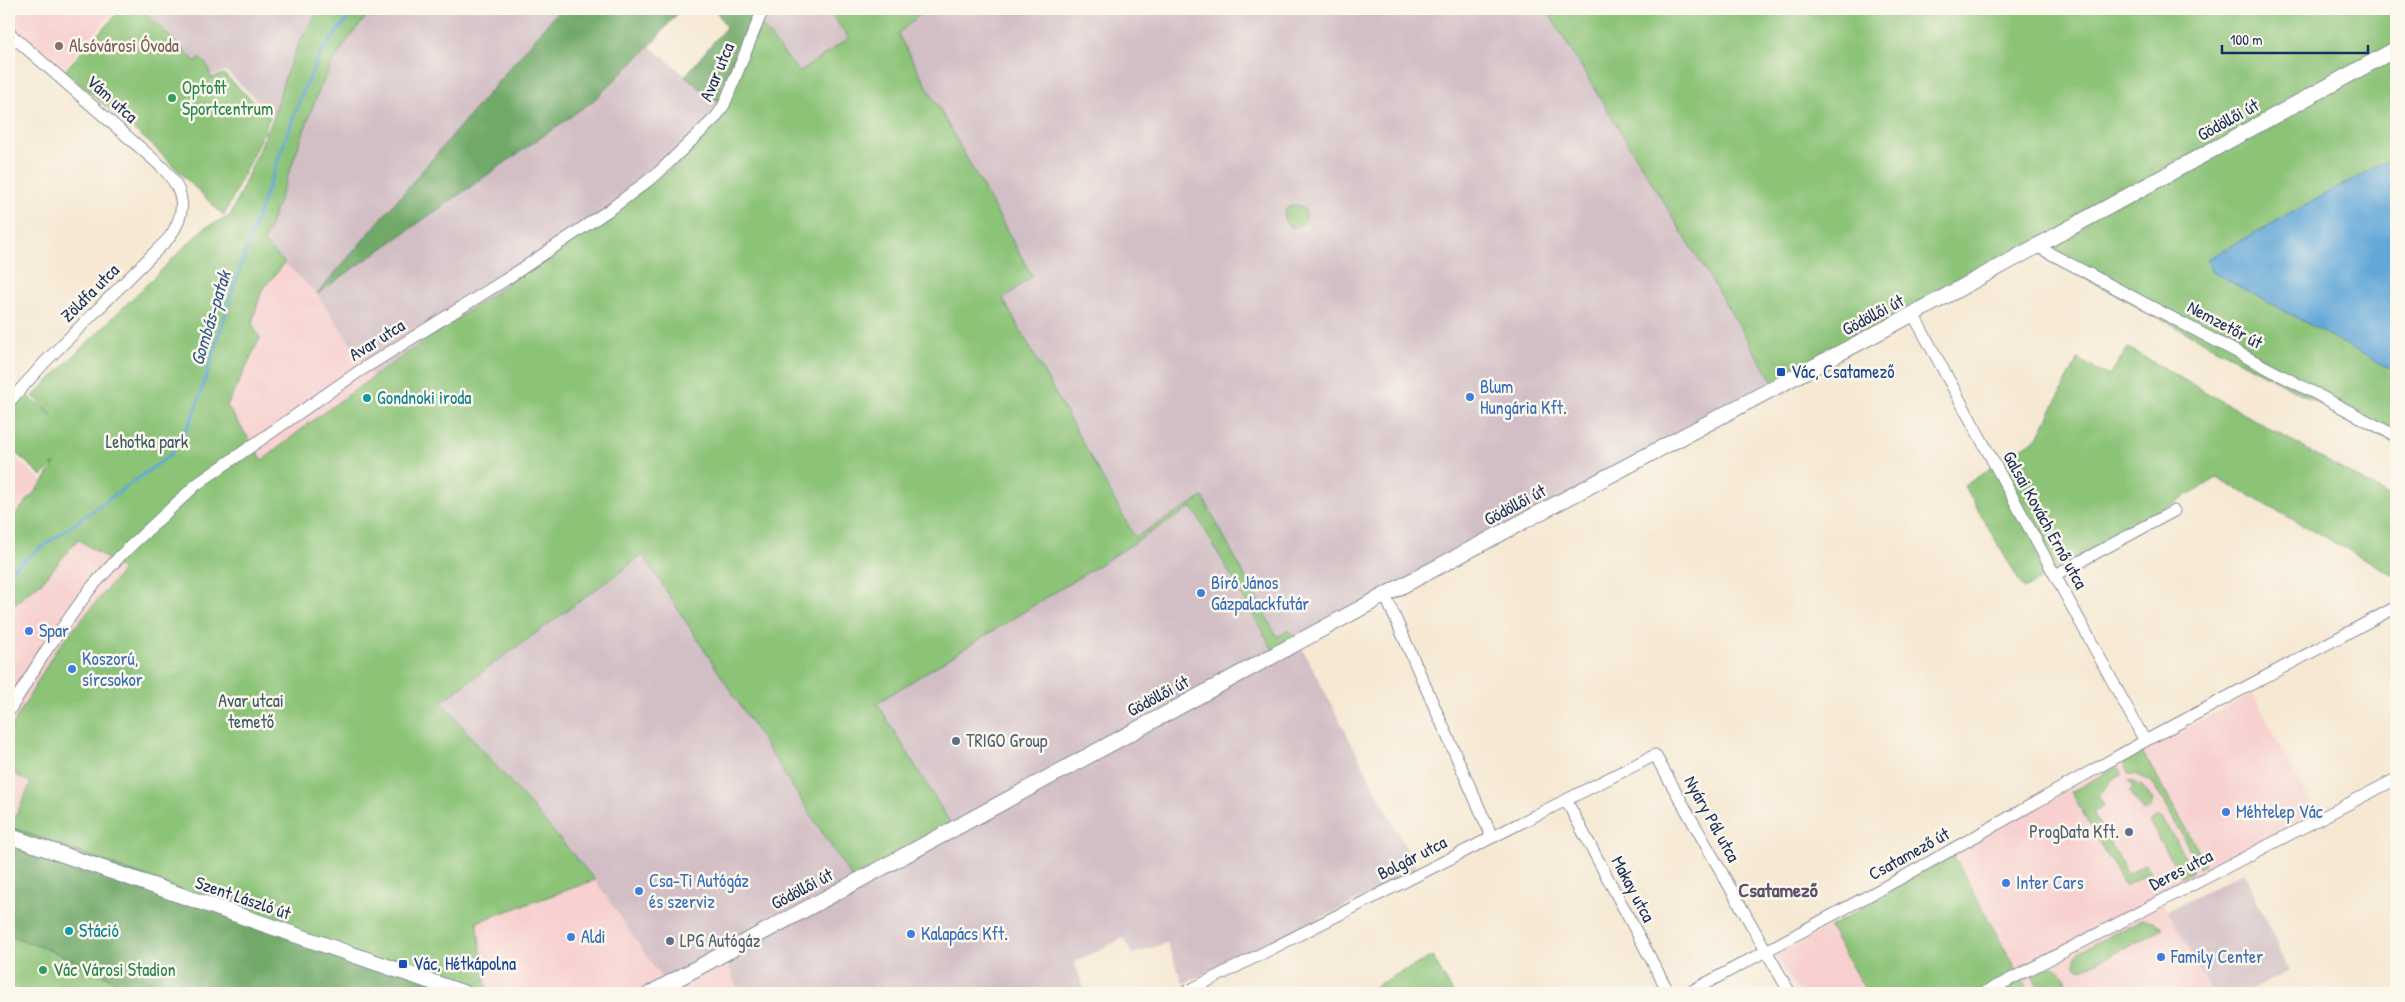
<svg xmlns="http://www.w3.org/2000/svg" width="2405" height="1002" font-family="'Patrick Hand',sans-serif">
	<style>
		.built { fill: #f7d0cf }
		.industrial { fill: #d2bec5 }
		.green { fill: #8bc377; stroke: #53796a }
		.forest { fill: #70a968; stroke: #466c63 }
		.water { fill: #62a7d8; stroke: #3e6b9b }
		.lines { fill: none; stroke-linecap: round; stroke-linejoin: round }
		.stream { stroke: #62a7d8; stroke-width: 3 }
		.minor-casing { stroke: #888c98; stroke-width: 13 }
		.major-casing { stroke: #888c98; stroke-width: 17 }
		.minor { stroke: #fff; stroke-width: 11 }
		.major { stroke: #fff; stroke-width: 15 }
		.education-dot { fill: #8d6e63; stroke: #fbf7ec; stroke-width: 2 }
		.leisure-dot { fill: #2e9e5b; stroke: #fbf7ec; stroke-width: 2 }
		.transit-dot { fill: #1a4fb4; stroke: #fbf7ec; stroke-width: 2 }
		.shop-dot { fill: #3f7fe0; stroke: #fbf7ec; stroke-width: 2 }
		.culture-dot { fill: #0f9aa8; stroke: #fbf7ec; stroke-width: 2 }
		.service-dot { fill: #5c6f8a; stroke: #fbf7ec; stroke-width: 2 }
		.labels { text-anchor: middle; stroke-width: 5; stroke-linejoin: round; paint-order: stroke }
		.education-label { font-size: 18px; fill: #785e54; stroke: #fbf7ec; text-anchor: start }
		.street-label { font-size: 18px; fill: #1b2f5e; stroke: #fbf7ec }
		.leisure-label { font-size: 18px; fill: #27864d; stroke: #fbf7ec; text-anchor: start }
		.transit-label { font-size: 18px; fill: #164399; stroke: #fbf7ec; text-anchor: start }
		.shop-label { font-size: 18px; fill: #366cbe; stroke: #fbf7ec; text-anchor: start }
		.culture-label { font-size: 18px; fill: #0d838f; stroke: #fbf7ec; text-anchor: start }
		.park-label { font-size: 18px; fill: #3d5b66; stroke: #fbf7ec }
		.service-label { font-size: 18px; fill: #4e5e75; stroke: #fbf7ec; text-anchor: start }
		.water-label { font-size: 19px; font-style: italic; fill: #345989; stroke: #fbf7ec }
		.quarter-label { font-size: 20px; font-weight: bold; fill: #5d516e; stroke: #fbf7ec }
	</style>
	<rect width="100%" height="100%" fill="#fbf7ec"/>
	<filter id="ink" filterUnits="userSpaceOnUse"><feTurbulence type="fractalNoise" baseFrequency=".02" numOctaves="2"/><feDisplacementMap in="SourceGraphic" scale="10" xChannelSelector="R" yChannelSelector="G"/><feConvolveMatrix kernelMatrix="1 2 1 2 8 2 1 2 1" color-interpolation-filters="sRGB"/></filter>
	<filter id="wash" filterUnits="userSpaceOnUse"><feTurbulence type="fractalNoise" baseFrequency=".0096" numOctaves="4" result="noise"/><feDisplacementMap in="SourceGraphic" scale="20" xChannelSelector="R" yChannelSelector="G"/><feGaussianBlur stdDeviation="1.12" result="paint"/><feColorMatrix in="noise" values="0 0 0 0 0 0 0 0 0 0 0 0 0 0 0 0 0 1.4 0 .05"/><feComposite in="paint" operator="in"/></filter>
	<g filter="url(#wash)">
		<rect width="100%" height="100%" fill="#f6e8d3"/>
		<!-- built -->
		<path class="built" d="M 9,9 L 116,9 L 62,70 L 9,23 Z
			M 285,263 L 317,294 L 373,377 L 308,424 L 263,461 L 227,406 L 260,338 L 252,323 L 262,290 Z
			M 9,453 L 43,482 L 9,522 Z
			M 78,539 L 123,570 L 55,651 L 9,732 L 9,608 L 44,580 Z
			M 2253,694 L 2315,812 L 2160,895 L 2212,993 L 2029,993 L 1953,855 L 2116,763 Z
			M 9,771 L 31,783 L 10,827 L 9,825 Z
			M 595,880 L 666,985 L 723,953 L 739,993 L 487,993 L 477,922 Z
			M 1829,927 L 1867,993 L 1798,993 L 1777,956 Z"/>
		<!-- industrial -->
		<path class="industrial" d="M 136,9 L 319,9 L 298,45 L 284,80 L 274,116 L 226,71 L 212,76 Z
			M 372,9 L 560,9 L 319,292 L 593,101 L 650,46 L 717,102 L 719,122 L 682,161 L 650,185 L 373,377 L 317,294 L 264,243 L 317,95 L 332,64 L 349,38 Z
			M 752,9 L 827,9 L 849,38 L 799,72 L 752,14 Z
			M 926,9 L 1546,9 L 1775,385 L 1300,644 L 1417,869 L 1365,897 L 1183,984 L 1167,943 L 1132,954 L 1124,938 L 1074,962 L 1086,993 L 739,993 L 723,953 L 666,985 L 595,880 L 440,702 L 643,555 L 853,880 L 954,829 L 876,703 L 1192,507 L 1277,656 L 1277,637 L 1203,497 L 1136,537 L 1003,299 L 1032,276 L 898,34 Z
			M 2244,872 L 2289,971 L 2245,993 L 2212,993 L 2168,911 Z"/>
		<!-- green -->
		<path class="green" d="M 121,9 L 141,9 L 196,62 L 200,58 L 208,66 L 211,78 L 224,74 L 270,117 L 264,130 L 266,132 L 261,137 L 224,216 L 151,144 L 64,71 Z
			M 319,9 L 372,9 L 349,38 L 332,64 L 317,95 L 264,242 L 285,263 L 262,290 L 252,323 L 260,338 L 227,406 L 263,460 L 308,424 L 373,377 L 650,185 L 682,161 L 719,122 L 718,93 L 752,14 L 799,72 L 849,38 L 827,9 L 926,9 L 898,34 L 1032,276 L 1003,299 L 1135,537 L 1203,497 L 1277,637 L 1289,630 L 1300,644 L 1277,657 L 1192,507 L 877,703 L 954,829 L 853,880 L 643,555 L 441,702 L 595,880 L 477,922 L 487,993 L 462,993 L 11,827 L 9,832 L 9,825 L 11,826 L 31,783 L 9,771 L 9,732 L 55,651 L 123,570 L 78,539 L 44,580 L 9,608 L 9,522 L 43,482 L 55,463 L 42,476 L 9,447 L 9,412 L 24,393 L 54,417 L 33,396 L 204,228 L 230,216 L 274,116 L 284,80 L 298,45 Z
			M 1546,9 L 2396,9 L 2396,156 L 2207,259 L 2211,271 L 2396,372 L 2396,445 L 2028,247 L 1775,385 Z
			M1284 216a11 11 0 1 1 22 0a11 11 0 1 1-22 0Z
			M 2128,348 L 2396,500 L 2396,576 L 2217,478 L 2024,589 L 1964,486 L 2038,437 L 2078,359 L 2109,376 Z
			M 2142,751 L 2206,864 L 2200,868 L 2153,783 L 2135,774 L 2129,774 L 2123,763 Z
			M 2117,767 L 2123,774 C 2104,781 2109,789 2098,796 L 2104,805 L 2093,812 L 2128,874 L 2146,864 L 2150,872 L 2125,886 L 2071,792 Z
			M 2128,780 L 2142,786 L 2153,800 L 2151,808 L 2143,812 L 2130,791 L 2133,789 Z
			M 2159,817 L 2163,819 L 2193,871 L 2182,877 L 2149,822 Z
			M 1953,855 L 2029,993 L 1867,993 L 1829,927 Z
			M 2142,919 L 2153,921 L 2163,929 L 2083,969 L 2075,966 L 2075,958 L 2080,951 Z
			M 9,935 L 64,956 L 140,993 L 9,993 Z
			M 1432,956 L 1453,993 L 1362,993 Z
			M 2049,966 C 2063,968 2069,980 2064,993 L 2042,993 L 2031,974 Z"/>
		<!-- forest -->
		<path class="forest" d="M 560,9 L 681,9 L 650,46 L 593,101 L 317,294 Z
			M 715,9 L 752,9 C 749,42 721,70 717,102 L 685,76 L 726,27 Z
			M 10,827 L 462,993 L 140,993 L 64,956 L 9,935 Z"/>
		<!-- water -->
		<path class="water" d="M 2396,156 L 2396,372 L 2211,271 L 2207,259 Z"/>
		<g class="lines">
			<!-- stream -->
			<path class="stream" d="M 9,571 L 169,456 L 180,442 L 195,411 L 248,243 L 303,91 L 321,53 L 355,9"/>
		</g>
	</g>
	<g filter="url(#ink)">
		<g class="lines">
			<defs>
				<path id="minor" d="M 9,33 L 161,166 C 184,189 189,210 169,238 L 45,362 L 9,402
					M 2036,246 L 2396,436
					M 1913,314 L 2145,741
					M 2055,575 L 2174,511
					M 1385,595 L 1492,837
					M 9,711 L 47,649 L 90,589 L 121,555 L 197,484 L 358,372 L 505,280 L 612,208 L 658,173 L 716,117 L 724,105 L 763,9
					M 1566,800 L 1669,993
					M 1184,993 L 1655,755 L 1790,993
					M 1688,993 L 1903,877 L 2145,741 L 2396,607
					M 1984,993 L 2396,779"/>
				<path id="major" d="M 9,836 L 464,993
					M 651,993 L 1385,595 L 1913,314 L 2396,49"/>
			</defs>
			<!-- minor casing -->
			<use href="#minor" class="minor-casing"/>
			<!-- major casing -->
			<use href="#major" class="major-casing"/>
			<!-- minor -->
			<use href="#minor" class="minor"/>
			<!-- major -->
			<use href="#major" class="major"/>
		</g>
	</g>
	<!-- markers -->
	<circle class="education-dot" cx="59" cy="46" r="5"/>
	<g class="leisure-dot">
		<circle cx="172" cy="98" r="5"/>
		<circle cx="43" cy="970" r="5"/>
	</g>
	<g class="transit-dot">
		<rect x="1776" y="367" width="10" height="10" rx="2.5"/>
		<rect x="398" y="959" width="10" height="10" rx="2.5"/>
	</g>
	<g class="shop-dot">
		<circle cx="1470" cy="397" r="5"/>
		<circle cx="1201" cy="593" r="5"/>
		<circle cx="29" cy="631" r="5"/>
		<circle cx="72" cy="669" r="5"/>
		<circle cx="2226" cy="812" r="5"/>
		<circle cx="2006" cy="883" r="5"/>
		<circle cx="639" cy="891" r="5"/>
		<circle cx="911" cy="934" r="5"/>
		<circle cx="571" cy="937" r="5"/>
		<circle cx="2161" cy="957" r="5"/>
	</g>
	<g class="culture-dot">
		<circle cx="367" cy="398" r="5"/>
		<circle cx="69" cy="931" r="5"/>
	</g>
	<g class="service-dot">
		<circle cx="956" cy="741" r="5"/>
		<circle cx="2129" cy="832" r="5"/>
		<circle cx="670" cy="941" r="5"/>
	</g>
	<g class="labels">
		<!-- education labels -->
		<g class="education-label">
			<text x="69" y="52">Alsóvárosi Óvoda</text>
		</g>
		<!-- street labels -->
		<g class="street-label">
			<text transform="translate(717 72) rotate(-67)" y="6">Avar utca</text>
			<text transform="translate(112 99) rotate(42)" y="6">Vám utca</text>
			<text transform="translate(2228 120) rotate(-29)" y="6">Gödöllői út</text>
			<text transform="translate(90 293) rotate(-45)" y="6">Zöldfa utca</text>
			<text transform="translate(1873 315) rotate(-28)" y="6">Gödöllői út</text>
			<text transform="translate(2225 325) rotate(28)" y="6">Nemzetőr út</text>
			<text transform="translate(377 340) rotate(-32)" y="6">Avar utca</text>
			<text transform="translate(1515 505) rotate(-28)" y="6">Gödöllői út</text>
			<text transform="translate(2045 520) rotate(61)" y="6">Galsai Kovách Ernő utca</text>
			<text transform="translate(1158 696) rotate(-28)" y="6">Gödöllői út</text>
			<text transform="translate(1712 819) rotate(61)" y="6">Nyáry Pál utca</text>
			<text transform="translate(1909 854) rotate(-29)" y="6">Csatamező út</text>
			<text transform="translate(1412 858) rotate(-27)" y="6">Bolgár utca</text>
			<text transform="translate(2181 870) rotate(-27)" y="6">Deres utca</text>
			<text transform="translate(802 889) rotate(-28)" y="6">Gödöllői út</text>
			<text transform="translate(1633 889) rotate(62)" y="6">Makay utca</text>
			<text transform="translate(243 898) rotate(19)" y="6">Szent László út</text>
		</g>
		<!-- leisure labels -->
		<g class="leisure-label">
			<text x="182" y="94">Optofit<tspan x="182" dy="21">Sportcentrum</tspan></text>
			<text x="53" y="976">Vác Városi Stadion</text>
		</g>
		<!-- transit labels -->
		<g class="transit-label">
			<text x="1791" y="378">Vác, Csatamező</text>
			<text x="413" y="970">Vác, Hétkápolna</text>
		</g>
		<!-- shop labels -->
		<g class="shop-label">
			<text x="1480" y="393">Blum<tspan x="1480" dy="21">Hungária Kft.</tspan></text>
			<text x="1211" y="589">Bíró János<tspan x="1211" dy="21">Gázpalackfutár</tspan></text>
			<text x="39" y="637">Spar</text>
			<text x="82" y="665">Koszorú,<tspan x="82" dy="21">sírcsokor</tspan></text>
			<text x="2236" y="818">Méhtelep Vác</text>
			<text x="649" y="887">Csa-Ti Autógáz<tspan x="649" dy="21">és szerviz</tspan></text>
			<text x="2016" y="889">Inter Cars</text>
			<text x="921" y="940">Kalapács Kft.</text>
			<text x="581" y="943">Aldi</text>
			<text x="2171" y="963">Family Center</text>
		</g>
		<!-- culture labels -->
		<g class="culture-label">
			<text x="377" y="404">Gondnoki iroda</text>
			<text x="79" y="937">Stáció</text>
		</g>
		<!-- park labels -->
		<g class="park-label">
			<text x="147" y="448">Lehotka park</text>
			<text x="251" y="707">Avar utcai<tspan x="251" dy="21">temető</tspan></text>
		</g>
		<!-- service labels -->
		<g class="service-label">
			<text x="966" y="747">TRIGO Group</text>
			<text x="2119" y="838" text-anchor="end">ProgData Kft.</text>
			<text x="680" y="947">LPG Autógáz</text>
		</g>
		<!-- water labels -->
		<g class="water-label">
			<text transform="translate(210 318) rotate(-73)" y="7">Gombás-patak</text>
		</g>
		<!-- quarter labels -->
		<g class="quarter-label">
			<text x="1778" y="897">Csatamező</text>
		</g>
	</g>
	<!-- margin -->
	<rect width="2405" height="1002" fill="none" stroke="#fbf7ec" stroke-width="30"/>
	<!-- scale -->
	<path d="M2222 45v8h146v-8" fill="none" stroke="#1b2f5e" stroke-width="2.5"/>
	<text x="2230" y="45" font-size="15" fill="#1b2f5e" stroke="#fbf7ec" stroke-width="4" paint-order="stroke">100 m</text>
</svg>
